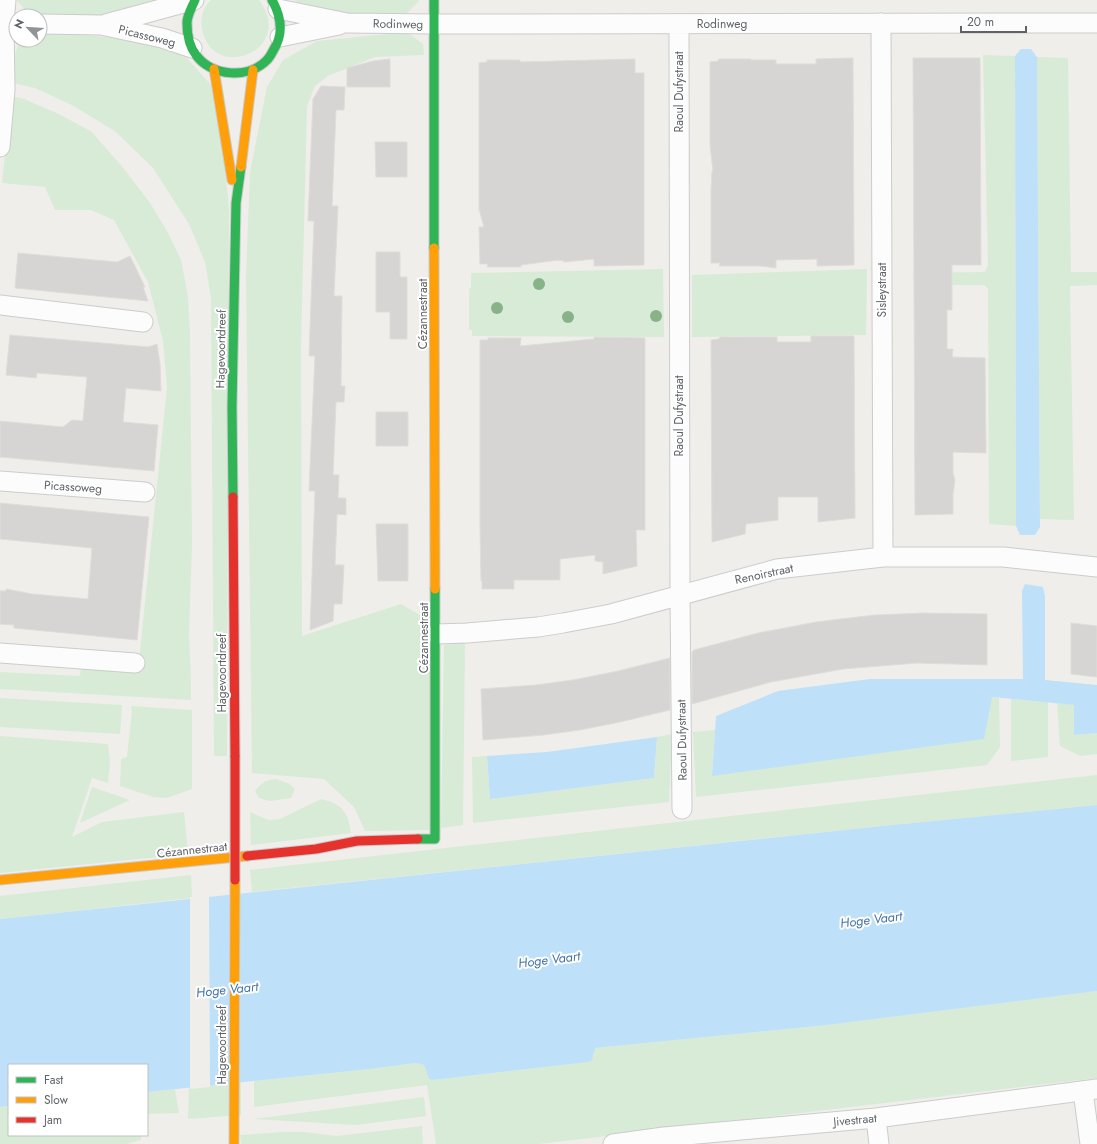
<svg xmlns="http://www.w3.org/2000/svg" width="1097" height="1144" font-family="Jost,sans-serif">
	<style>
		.green { fill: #d8ebd6 }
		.water { fill: #bfe0f9 }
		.pier { fill: #efeeea }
		.building { fill: #d6d5d3; stroke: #deddd9 }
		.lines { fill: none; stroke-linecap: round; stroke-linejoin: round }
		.street-casing { stroke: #cbcccc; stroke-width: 21 }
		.fast-casing { stroke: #cacacb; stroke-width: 11 }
		.slow-casing { stroke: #cacacb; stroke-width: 11 }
		.jam-casing { stroke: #cacacb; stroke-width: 11 }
		.street { stroke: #fdfcfc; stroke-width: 19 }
		.fast { stroke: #30b455; stroke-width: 9 }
		.slow { stroke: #ff9f0a; stroke-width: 9 }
		.jam { stroke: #e5322d; stroke-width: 9 }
		.slow-bridge-casing { stroke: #cacacb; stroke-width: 11; stroke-linecap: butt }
		.jam-bridge-casing { stroke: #cacacb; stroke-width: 11; stroke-linecap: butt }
		.slow-bridge { stroke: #ff9f0a; stroke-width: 9 }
		.jam-bridge { stroke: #e5322d; stroke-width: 9 }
		.tree { fill: #88b388 }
		.labels { text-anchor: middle; stroke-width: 4; stroke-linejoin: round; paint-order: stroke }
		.street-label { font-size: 12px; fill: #5f6368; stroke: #fff }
		.water-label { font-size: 13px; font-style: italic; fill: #4174aa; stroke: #fff }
	</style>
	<rect width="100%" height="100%" fill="#efeeea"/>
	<!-- green -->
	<path class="green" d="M 17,0 L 177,0 L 120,14 L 75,16 L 42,16 L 26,11 Z
		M 211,0 L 259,0 C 297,51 211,84 202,28 C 200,19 203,7 211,0 Z
		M 294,0 L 419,0 L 419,1 L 405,15 L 376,15 L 331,12 L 297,2 Z
		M 407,32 L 423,44 L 424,55 L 375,57 L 328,76 L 315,86 L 307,106 L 301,348 L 302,636 L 401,604 L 430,621 L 430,830 L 365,831 L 354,807 L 324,779 L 252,773 L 246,276 L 250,172 L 267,87 L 283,60 L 317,41 Z
		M 40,34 L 71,34 L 133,39 L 178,48 L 211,85 L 223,151 L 229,208 L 227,756 L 214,756 L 211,298 L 205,262 L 189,224 L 153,168 L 116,132 L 72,105 L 35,88 L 13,83 C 14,72 12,45 24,40 C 28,39 35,40 40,40 Z
		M 983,55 L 1015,56 L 1016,526 L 989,524 L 988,289 L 984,285 L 914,285 L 913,273 L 985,272 L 988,265 Z
		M 1037,57 L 1068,58 L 1071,272 L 1097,272 L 1097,285 L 1070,286 L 1074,520 L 1040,519 Z
		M 15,97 L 24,99 L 59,114 L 92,132 L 125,170 L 150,203 L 167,231 L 181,260 L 188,296 L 190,333 L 192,543 L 189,635 L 191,681 L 191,700 L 0,689 L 0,672 L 80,676 L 81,666 L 138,671 L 167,387 L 163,341 L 148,282 L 114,220 L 91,210 L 55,210 L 45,187 L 2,183 L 10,106 Z
		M 663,269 L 664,337 L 472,336 L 472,330 L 469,330 L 469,289 L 471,288 L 471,273 Z
		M 867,269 L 866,335 L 692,337 L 692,275 Z
		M 465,642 L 463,825 L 441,828 L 444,645 Z
		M 991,697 L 999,698 L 1000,747 L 987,765 L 696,797 L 693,732 L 715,730 L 712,775 Z
		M 0,698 L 122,705 L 120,734 L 0,727 Z
		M 1011,699 L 1048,702 L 1048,757 L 1011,761 Z
		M 1057,703 L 1074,705 L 1074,735 L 1097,733 L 1097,754 L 1080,756 L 1060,746 Z
		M 131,706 L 192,710 L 192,789 L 167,798 L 153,797 L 120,786 L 121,759 L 127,757 L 132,711 Z
		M 672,734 L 669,802 L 473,823 L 472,757 L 487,756 L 490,799 L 654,778 L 657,737 Z
		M 0,736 L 108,744 L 110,763 L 108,783 L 92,778 L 72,837 L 102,822 L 184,812 L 188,854 L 0,873 Z
		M 1097,775 L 1097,805 L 882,826 L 252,892 L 250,870 Z
		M 276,779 L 290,784 L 295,789 L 291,798 L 270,801 L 259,798 L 255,791 C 262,782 266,780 276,779 Z
		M 92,787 L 130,800 L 80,823 Z
		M 321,799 C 342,804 348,811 351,833 L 251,845 L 250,812 L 269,820 L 280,819 Z
		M 191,875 L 192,898 L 0,919 L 0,896 Z
		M 1097,991 L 1097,1078 L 539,1144 L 436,1144 L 427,1085 L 254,1107 L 254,1081 L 370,1069 L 416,1063 L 424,1065 L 429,1079 L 433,1080 L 586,1062 L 594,1056 L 593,1052 L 595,1048 L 827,1025 Z
		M 241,1082 L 241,1115 L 188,1119 L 189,1088 Z
		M 175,1089 L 179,1113 L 147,1114 L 147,1092 Z
		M 424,1097 L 426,1116 L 356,1125 L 254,1119 Z
		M 9,1106 L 9,1135 L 141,1135 L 141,1140 L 126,1144 L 0,1144 L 0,1107 Z
		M 422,1126 L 423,1144 L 241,1144 L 240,1135 L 283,1132 L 304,1132 L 337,1136 Z"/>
	<!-- water -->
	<path class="water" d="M 1021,49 L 1031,49 L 1037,57 L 1040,527 L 1035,535 L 1020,535 L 1016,526 L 1015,56 Z
		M 1025,584 L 1043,587 L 1045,596 L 1045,680 L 1097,685 L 1097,733 L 1074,735 L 1074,705 L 992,697 L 984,739 L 712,776 L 716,716 L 778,691 L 870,679 L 1023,679 L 1022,591 Z
		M 657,737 L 654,778 L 490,799 L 487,756 L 547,752 Z
		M 1097,805 L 1097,991 L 827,1025 L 595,1048 L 592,1060 L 588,1062 L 433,1080 L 429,1079 L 424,1065 L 416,1063 L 370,1069 L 147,1092 L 147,1065 L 9,1065 L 9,1106 L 0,1107 L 0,919 L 882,826 Z"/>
	<!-- pier -->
	<path class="pier" d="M 209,894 L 210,1087 L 190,1089 L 190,897 Z"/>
	<!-- building -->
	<path class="building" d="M 853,58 L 854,265 L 817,266 L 817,259 L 776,260 L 776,268 L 760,266 L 719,266 L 720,263 L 711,263 L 711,190 L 712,171 L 713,171 L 710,145 L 710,62 L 718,61 L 719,59 L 751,59 L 751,60 L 776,60 L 776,64 L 816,64 L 816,59 Z
		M 913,58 L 980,58 L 981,265 L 952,265 L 952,310 L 947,310 L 947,349 L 953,349 L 952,357 L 985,358 L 986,453 L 953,452 L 953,473 L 955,480 L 953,494 L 953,514 L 915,515 Z
		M 390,59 L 390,87 L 347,87 L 347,68 L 373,61 Z
		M 635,59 L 635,73 L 644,73 L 644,265 L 594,266 L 594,259 L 564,262 L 564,261 L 558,260 L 521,265 L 521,267 L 487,267 L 488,264 L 480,264 L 479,227 L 484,227 L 479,209 L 479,63 L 487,62 L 487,60 L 520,60 L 520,62 Z
		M 321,86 L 345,87 L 344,110 L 336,110 L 332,206 L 338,206 L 334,296 L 342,296 L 341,386 L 345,386 L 344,402 L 336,402 L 333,475 L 339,475 L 338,498 L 346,498 L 346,515 L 337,514 L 335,565 L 344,565 L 342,604 L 334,604 L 333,621 L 310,630 L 315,491 L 309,491 L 315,356 L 309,356 L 314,221 L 308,221 L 313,99 Z
		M 375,142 L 407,142 L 407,177 L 376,177 Z
		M 376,252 L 400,252 L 400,277 L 407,277 L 407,339 L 390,339 L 390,312 L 376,312 Z
		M 18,253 L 117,262 L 130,256 L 145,287 L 143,287 L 148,301 L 15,288 Z
		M 10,335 L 148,347 L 157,344 L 160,364 L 161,391 L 126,388 L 123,422 L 158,425 L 154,471 L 0,457 L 0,421 L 63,427 L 72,420 L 83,421 L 87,377 L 37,373 L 36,378 L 6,375 Z
		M 811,336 L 854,336 L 855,518 L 818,522 L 818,497 L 778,497 L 778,520 L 746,524 L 745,534 L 712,542 L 711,340 L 719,339 L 720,337 L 777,337 L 777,342 L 811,342 Z
		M 594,337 L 645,338 L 645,530 L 636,530 L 637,566 L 603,574 L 603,562 L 595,561 L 595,555 L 560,559 L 560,580 L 514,580 L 514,589 L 482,589 L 482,581 L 481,581 L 480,524 L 480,340 L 488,340 L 488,338 L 521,338 L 520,346 L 594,339 Z
		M 376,412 L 408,412 L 408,446 L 376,446 Z
		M 0,503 L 149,517 L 137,640 L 14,628 L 14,625 L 0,624 L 0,591 L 6,591 L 6,589 L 32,594 L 88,599 L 92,548 L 0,539 Z
		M 376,524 L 408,524 L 408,581 L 378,581 Z
		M 924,613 L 987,614 L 987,665 L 917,663 L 843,669 L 771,682 L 692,704 L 692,652 L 694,650 L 758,633 L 816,622 L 875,615 Z
		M 1071,623 L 1097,626 L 1097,677 L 1071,674 Z
		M 670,658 L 670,710 L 620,722 L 580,730 L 543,735 L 483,740 L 481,689 L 536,685 L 573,680 L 618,671 Z"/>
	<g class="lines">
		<defs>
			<path id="street" d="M 278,9 L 347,23 L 434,24 L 1097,23
				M 881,23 L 883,557
				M 40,24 L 101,25 L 162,38 L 192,48
				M 106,24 L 194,0
				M 679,24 L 680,595 L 682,809
				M 280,37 L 339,25
				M 0,147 L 5,90 L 4,23 L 6,0
				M 0,305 L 143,322
				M 0,481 L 145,492
				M 436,634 L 467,633 L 538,627 L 563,623 L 611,614 L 777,569 L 883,557 L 1003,557 L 1097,567
				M 0,653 L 135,663
				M 1083,1091 L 1090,1144
				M 876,1118 L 879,1144
				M 613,1144 L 664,1137 L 876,1118 L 1097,1089"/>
			<path id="fast" d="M 195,0 C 192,7 187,15 187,23 C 187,34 189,46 196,55 C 212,77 249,79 267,60 C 270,57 272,53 274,49 C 284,33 281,16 272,0
				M 434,0 L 434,248
				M 233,497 L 232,407 L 236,203 L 241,167
				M 418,839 L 435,839 L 435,589"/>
			<path id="slow" d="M 214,69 L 232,180
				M 241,167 L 253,70
				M 434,248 L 435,589
				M 0,880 L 247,856"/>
			<path id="jam" d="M 233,497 L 235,757
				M 247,856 L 316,849 L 357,841 L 418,839"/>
		</defs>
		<!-- street casing -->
		<use href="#street" class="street-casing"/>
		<!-- fast casing -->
		<use href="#fast" class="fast-casing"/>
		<!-- slow casing -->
		<use href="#slow" class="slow-casing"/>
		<!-- jam casing -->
		<use href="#jam" class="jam-casing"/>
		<!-- street -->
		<use href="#street" class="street"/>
		<!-- fast -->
		<use href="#fast" class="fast"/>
		<!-- slow -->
		<use href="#slow" class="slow"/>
		<!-- jam -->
		<use href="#jam" class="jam"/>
		<defs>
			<path id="slow-bridge" d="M 234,1144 L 235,880"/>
			<path id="jam-bridge" d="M 235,880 L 235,757"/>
		</defs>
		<!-- slow-bridge casing -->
		<use href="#slow-bridge" class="slow-bridge-casing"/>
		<!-- jam-bridge casing -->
		<use href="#jam-bridge" class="jam-bridge-casing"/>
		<!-- slow-bridge -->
		<use href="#slow-bridge" class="slow-bridge"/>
		<!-- jam-bridge -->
		<use href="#jam-bridge" class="jam-bridge"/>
	</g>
	<!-- trees -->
	<g class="tree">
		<circle cx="539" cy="284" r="6"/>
		<circle cx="497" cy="308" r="6"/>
		<circle cx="656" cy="316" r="6"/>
		<circle cx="568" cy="317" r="6"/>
	</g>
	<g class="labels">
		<!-- street labels -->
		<g class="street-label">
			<text transform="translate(398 24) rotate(1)" y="4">Rodinweg</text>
			<text x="722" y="28">Rodinweg</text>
			<text transform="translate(147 36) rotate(14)" y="4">Picassoweg</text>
			<text transform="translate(679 92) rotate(-90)" y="4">Raoul Dufystraat</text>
			<text transform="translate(882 290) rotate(-90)" y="4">Sisleystraat</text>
			<text transform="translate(423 314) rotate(-90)" y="4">Cézannestraat</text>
			<text transform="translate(221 349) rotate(-89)" y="4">Hagevoortdreef</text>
			<text transform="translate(679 416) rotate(-90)" y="4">Raoul Dufystraat</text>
			<text transform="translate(73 487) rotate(4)" y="4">Picassoweg</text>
			<text transform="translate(764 574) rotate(-12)" y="4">Renoirstraat</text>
			<text transform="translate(424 638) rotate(-90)" y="4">Cézannestraat</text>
			<text transform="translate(222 673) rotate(-90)" y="4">Hagevoortdreef</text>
			<text transform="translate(682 740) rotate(-91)" y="4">Raoul Dufystraat</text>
			<text transform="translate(192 850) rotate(-6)" y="4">Cézannestraat</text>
			<text transform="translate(222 1045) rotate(-90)" y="4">Hagevoortdreef</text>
			<text transform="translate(855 1120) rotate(-5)" y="4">Jivestraat</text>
		</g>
		<!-- water labels -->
		<g class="water-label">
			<text transform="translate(871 919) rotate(-7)" y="5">Hoge Vaart</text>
			<text transform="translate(549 959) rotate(-7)" y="5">Hoge Vaart</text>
			<text transform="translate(227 989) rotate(-6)" y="5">Hoge Vaart</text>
		</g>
	</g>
	<!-- legend -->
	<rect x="8" y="1064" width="140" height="72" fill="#ffffff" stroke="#bfc1c3"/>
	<rect x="16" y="1077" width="20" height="6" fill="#30b455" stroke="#bfc1c3"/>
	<text x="44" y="1084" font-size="12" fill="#5f6368">Fast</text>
	<rect x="16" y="1097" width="20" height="6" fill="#ff9f0a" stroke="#bfc1c3"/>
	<text x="44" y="1104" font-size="12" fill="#5f6368">Slow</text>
	<rect x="16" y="1117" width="20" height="6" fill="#e5322d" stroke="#bfc1c3"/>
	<text x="44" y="1124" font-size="12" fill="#5f6368">Jam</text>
	<!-- north arrow -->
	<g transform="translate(28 28) rotate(295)"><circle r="19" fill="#ffffff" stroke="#bfc1c3"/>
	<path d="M0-3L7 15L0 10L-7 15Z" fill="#919496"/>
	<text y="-6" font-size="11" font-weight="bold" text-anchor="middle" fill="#5f6368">N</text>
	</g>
	<!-- scale -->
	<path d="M961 26v6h65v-6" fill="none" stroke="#5f6368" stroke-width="2"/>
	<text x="967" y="26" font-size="12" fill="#5f6368" stroke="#ffffff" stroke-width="3" paint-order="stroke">20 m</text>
</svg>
